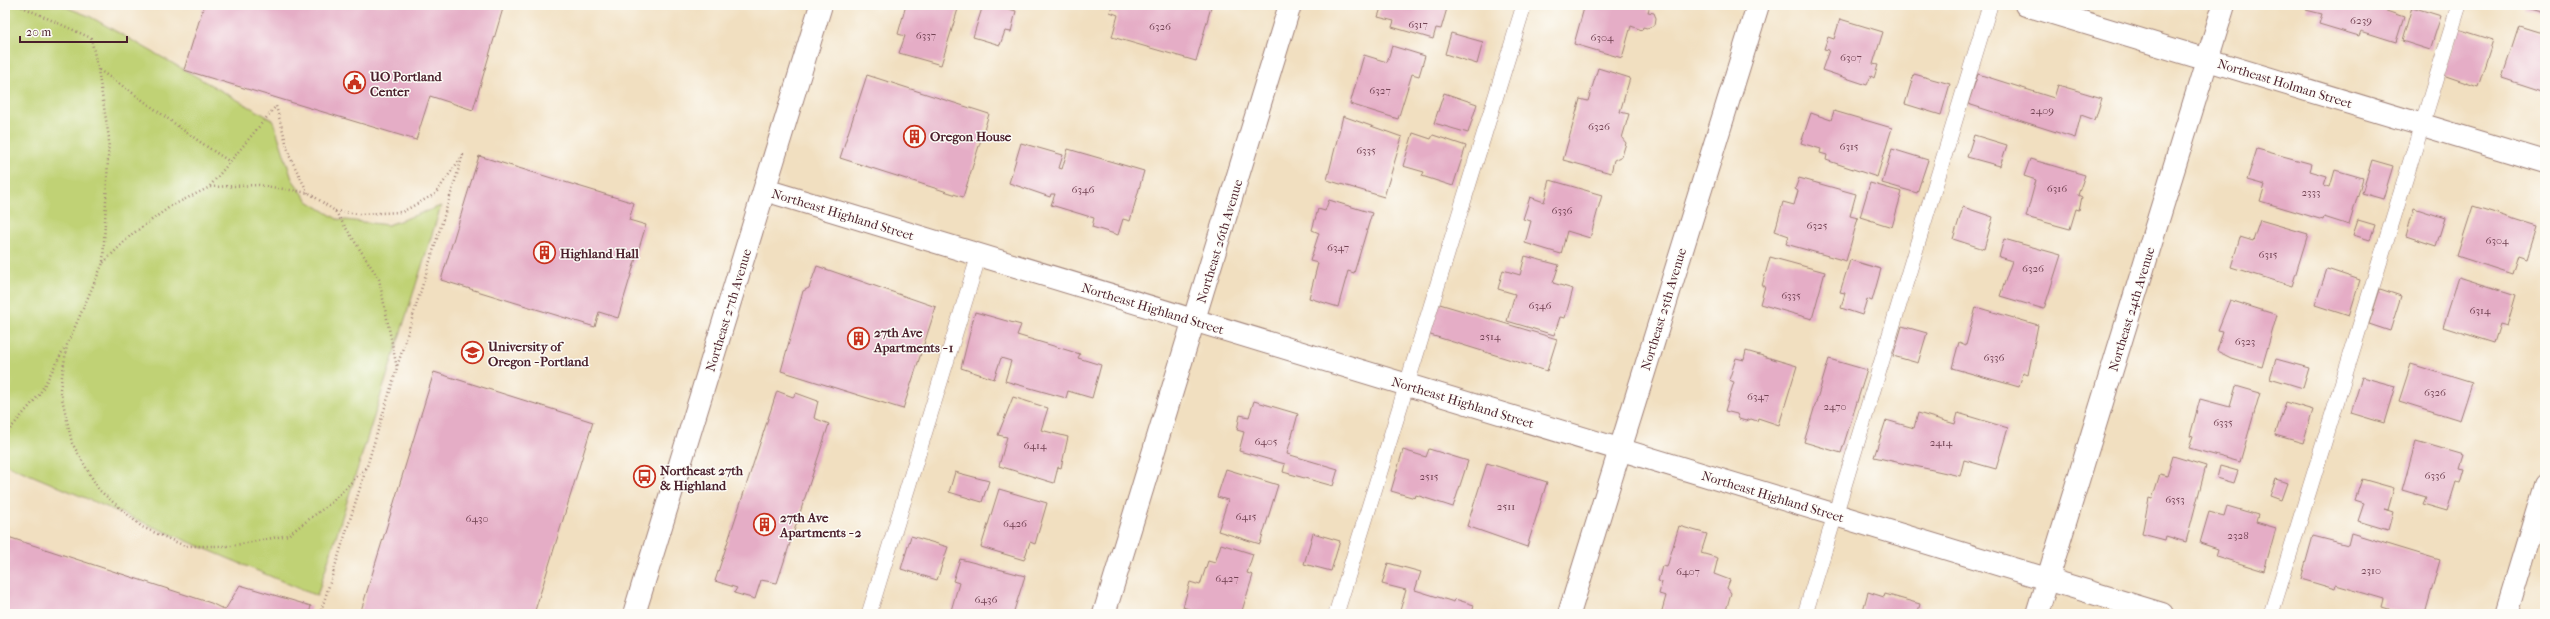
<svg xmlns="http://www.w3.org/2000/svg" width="2550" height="619" font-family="'IM FELL French Canon',serif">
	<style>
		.green { fill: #c0d274; stroke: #857850 }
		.building { fill: #e5adc6 }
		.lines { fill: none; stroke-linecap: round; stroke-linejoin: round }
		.lane-casing { stroke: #9e7f76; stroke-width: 16 }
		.street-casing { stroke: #9e7f76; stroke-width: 24 }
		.path { stroke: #9e7f76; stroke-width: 2.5; stroke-dasharray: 1 3; stroke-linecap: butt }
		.lane { stroke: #fff; stroke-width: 15 }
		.street { stroke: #fff; stroke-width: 22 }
		.labels { text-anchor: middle; stroke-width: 3; stroke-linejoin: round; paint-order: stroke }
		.number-label { font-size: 11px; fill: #714252 }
		.poi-label { font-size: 13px; font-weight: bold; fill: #4a1f2b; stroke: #fdfcf7; text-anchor: start }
		.street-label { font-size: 13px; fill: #4a1f2b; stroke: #fdfcf7 }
	</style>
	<rect width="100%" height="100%" fill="#fdfcf7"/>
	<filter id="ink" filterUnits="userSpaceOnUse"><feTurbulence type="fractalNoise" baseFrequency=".025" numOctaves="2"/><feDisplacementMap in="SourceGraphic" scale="8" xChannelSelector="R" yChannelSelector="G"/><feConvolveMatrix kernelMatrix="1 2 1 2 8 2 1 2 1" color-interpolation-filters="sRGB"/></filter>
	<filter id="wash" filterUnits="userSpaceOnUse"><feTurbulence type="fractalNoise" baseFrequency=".012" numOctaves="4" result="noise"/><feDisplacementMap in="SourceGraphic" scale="16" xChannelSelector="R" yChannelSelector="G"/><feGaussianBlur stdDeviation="0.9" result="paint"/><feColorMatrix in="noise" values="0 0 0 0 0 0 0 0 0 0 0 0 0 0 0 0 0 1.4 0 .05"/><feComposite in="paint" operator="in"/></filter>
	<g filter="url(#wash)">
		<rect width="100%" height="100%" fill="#f1dfc0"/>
		<!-- green -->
		<path class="green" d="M 5,5 L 60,5 L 89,16 L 273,120 L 292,179 L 308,201 L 337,219 L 388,225 L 441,206 L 317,596 L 5,464 Z"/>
		<g id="blocks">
			<!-- building -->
			<path class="building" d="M 204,5 L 504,5 L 473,110 L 430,96 L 416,140 L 184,70 Z
				M 906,5 L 944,5 L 958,9 L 941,65 L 899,53 L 905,36 L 898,34 Z
				M 983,5 L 995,5 L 1016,11 L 1011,32 L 1005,31 L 1000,45 L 973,37 Z
				M 1112,5 L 1211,7 L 1196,61 L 1112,37 L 1118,15 L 1110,12 Z
				M 1382,5 L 1448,5 L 1441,29 L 1436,28 L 1433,39 L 1392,27 L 1394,21 L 1378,17 Z
				M 1578,5 L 1650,5 L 1648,12 L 1654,13 L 1656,18 L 1655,25 L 1647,28 L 1643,27 L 1642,30 L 1631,26 L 1622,58 L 1574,44 L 1584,8 Z
				M 2308,5 L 2369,5 L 2404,17 L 2396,42 L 2361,31 L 2359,36 L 2319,24 L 2322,14 L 2306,10 Z
				M 2525,5 L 2545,5 L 2545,13 L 2524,7 Z
				M 2412,7 L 2441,16 L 2430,50 L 2402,41 Z
				M 1840,19 L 1883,32 L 1873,64 L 1878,65 L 1874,78 L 1871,76 L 1867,85 L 1822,70 L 1829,50 L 1824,49 L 1828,37 L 1834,39 Z
				M 2519,26 L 2545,34 L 2545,92 L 2502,78 Z
				M 2458,29 L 2493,40 L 2478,87 L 2443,75 Z
				M 1451,33 L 1483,42 L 1477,64 L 1445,54 Z
				M 1392,46 L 1425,56 L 1419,76 L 1412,74 L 1398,119 L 1350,104 L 1364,55 L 1387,62 Z
				M 1598,68 L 1630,78 L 1620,112 L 1629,114 L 1622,138 L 1626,143 L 1622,156 L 1614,160 L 1611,173 L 1563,160 L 1580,99 L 1588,101 Z
				M 1914,74 L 1950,84 L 1941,115 L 1905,104 Z
				M 1978,74 L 2054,98 L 2058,85 L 2102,98 L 2095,120 L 2081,115 L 2075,138 L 1968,104 Z
				M 867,75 L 989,114 L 963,197 L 840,158 Z
				M 1444,93 L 1477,104 L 1468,133 L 1434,123 Z
				M 1834,111 L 1892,128 L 1877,177 L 1826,160 L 1827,155 L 1820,153 L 1821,149 L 1801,143 L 1811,113 L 1831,120 Z
				M 1343,116 L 1402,137 L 1384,197 L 1327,180 Z
				M 1413,133 L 1431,139 L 1433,135 L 1466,146 L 1453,186 L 1422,176 L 1424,172 L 1403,166 Z
				M 1974,135 L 2007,145 L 2000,166 L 1967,157 Z
				M 1021,143 L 1063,155 L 1059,168 L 1062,169 L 1068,149 L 1144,171 L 1130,221 L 1123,219 L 1118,235 L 1092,227 L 1094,218 L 1051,205 L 1055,194 L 1051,194 L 1050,197 L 1009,183 Z
				M 1892,149 L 1928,160 L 1917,193 L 1882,183 Z
				M 2257,149 L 2312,164 L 2310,171 L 2327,176 L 2324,185 L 2330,187 L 2335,170 L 2363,178 L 2349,225 L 2324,217 L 2323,220 L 2260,201 L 2265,185 L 2247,180 Z
				M 479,156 L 634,203 L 629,220 L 646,225 L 618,318 L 599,312 L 595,327 L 441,280 Z
				M 2030,159 L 2085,175 L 2078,195 L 2082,197 L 2079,210 L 2076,209 L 2070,229 L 2026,217 L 2036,180 L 2024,176 Z
				M 2372,160 L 2393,166 L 2383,199 L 2362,193 Z
				M 1799,178 L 1856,194 L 1850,216 L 1858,218 L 1846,261 L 1786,244 L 1789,236 L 1775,231 L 1783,202 L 1794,205 L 1798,191 L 1795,189 Z
				M 1550,180 L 1602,195 L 1590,238 L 1567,231 L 1561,254 L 1525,243 L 1531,221 L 1523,219 L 1530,197 L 1544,202 Z
				M 1870,183 L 1902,192 L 1892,227 L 1860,217 Z
				M 1329,200 L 1372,213 L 1354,273 L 1348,271 L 1338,307 L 1309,298 L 1318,263 L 1310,261 L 1319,233 L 1312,230 L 1318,209 L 1325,211 Z
				M 2473,206 L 2537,226 L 2527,258 L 2518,255 L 2512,274 L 2457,256 Z
				M 1963,207 L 1993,217 L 1984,249 L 1953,239 Z
				M 2414,208 L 2445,218 L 2436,246 L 2406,236 Z
				M 2260,220 L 2308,234 L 2292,286 L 2231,267 L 2240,237 L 2253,241 Z
				M 2358,220 L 2375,225 L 2370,240 L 2353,235 Z
				M 2004,239 L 2061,255 L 2044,309 L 2000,296 L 2012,261 L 1999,257 Z
				M 1525,256 L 1559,265 L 1553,283 L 1573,289 L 1565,318 L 1560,317 L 1554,335 L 1507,321 L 1515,294 L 1498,289 L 1503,270 L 1520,275 Z
				M 1770,257 L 1825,272 L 1812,319 L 1760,304 L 1765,286 L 1762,286 Z
				M 1850,260 L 1881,269 L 1872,301 L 1867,299 L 1862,315 L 1841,308 L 1845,293 L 1840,292 Z
				M 817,266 L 936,307 L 903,409 L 781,371 L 803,291 L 809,288 Z
				M 2327,269 L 2360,280 L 2349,316 L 2315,305 Z
				M 2459,277 L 2516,295 L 2507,326 L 2500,324 L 2494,343 L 2443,327 Z
				M 2380,289 L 2401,296 L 2390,331 L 2369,324 Z
				M 2230,300 L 2277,315 L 2262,367 L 2231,358 L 2217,351 L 2223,331 L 2218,330 Z
				M 1433,302 L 1557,339 L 1547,371 L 1424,333 Z
				M 1976,307 L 2038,325 L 2028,375 L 2023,373 L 2019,387 L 1952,368 L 1959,342 L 1966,345 Z
				M 975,312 L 1021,325 L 1017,335 L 1080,354 L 1078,358 L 1101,365 L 1092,398 L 1068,391 L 1066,398 L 1005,381 L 1011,361 L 1001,358 L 994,379 L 961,368 Z
				M 1902,326 L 1927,333 L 1918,363 L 1893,356 Z
				M 1746,351 L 1797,366 L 1779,425 L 1758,418 L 1757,421 L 1751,419 L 1746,421 L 1739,419 L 1737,414 L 1725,411 L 1734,382 L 1729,380 L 1736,358 L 1744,360 Z
				M 1829,359 L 1867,370 L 1841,453 L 1804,442 Z
				M 2276,359 L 2309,368 L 2303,388 L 2270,378 Z
				M 2411,364 L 2472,383 L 2460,420 L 2399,401 Z
				M 434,372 L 593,422 L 534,614 L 360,614 Z
				M 2362,377 L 2395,386 L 2384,423 L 2351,413 Z
				M 2236,386 L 2260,393 L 2240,462 L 2189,448 L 2193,437 L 2190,436 L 2200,399 L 2230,407 Z
				M 777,391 L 793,397 L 796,393 L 818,401 L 814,418 L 829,424 L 777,583 L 761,580 L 755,599 L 734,593 L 737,588 L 715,581 Z
				M 1013,397 L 1048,408 L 1041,430 L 1068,437 L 1061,468 L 1058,467 L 1054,483 L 999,466 L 1007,437 L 998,435 Z
				M 1254,401 L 1298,414 L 1287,454 L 1338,469 L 1333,486 L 1283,472 L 1285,464 L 1239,451 L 1244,432 L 1237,430 L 1240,415 L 1249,417 Z
				M 2286,402 L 2313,410 L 2303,443 L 2275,435 Z
				M 1918,413 L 1955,424 L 1958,413 L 2008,428 L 1996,469 L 1964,460 L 1960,476 L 1874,457 L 1886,420 L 1914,428 Z
				M 2416,441 L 2464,455 L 2460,468 L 2465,469 L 2461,483 L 2456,482 L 2447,511 L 2423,504 L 2426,497 L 2402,490 Z
				M 1429,449 L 1468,461 L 1453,507 L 1416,495 L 1415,498 L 1391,491 L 1403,450 L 1426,457 Z
				M 2173,456 L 2206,466 L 2186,542 L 2166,536 L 2165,540 L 2142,534 L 2149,498 L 2152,499 L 2160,474 L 2167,476 Z
				M 1487,463 L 1547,482 L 1527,547 L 1467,526 Z
				M 2220,466 L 2238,471 L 2234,483 L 2217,478 Z
				M 1226,469 L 1278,485 L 1260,544 L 1218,531 L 1228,500 L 1217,497 Z
				M 955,472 L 989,481 L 982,502 L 949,492 Z
				M 2276,479 L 2287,483 L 2281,500 L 2270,496 Z
				M 2362,479 L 2394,488 L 2388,510 L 2384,509 L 2393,512 L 2388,530 L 2358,521 L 2364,503 L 2355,500 Z
				M 999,489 L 1047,503 L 1035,544 L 1030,542 L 1024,560 L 981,547 Z
				M 2227,506 L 2258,515 L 2256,522 L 2276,528 L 2264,571 L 2216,556 L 2218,549 L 2200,543 L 2209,512 L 2224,516 Z
				M 1679,526 L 1707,534 L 1701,553 L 1718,558 L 1714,574 L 1730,580 L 1727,588 L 1731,593 L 1725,614 L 1661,614 L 1666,596 L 1659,594 L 1662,582 L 1658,581 L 1662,566 L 1667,567 Z
				M 1313,533 L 1340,541 L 1331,571 L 1304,564 Z
				M 2351,533 L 2440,560 L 2425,614 L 2405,614 L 2382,607 L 2384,599 L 2336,585 L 2335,589 L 2301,579 L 2313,536 L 2348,545 Z
				M 5,536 L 211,603 L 225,610 L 240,585 L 311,606 L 309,614 L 5,614 Z
				M 911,536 L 948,547 L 937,580 L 901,569 Z
				M 1221,544 L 1253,554 L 1247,573 L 1253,575 L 1241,614 L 1204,614 L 1183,607 L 1190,582 L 1200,585 L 1208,561 L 1215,563 Z
				M 960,559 L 1025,576 L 1013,614 L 950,614 L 959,583 L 953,581 Z
				M 1388,563 L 1421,572 L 1415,590 L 1454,602 L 1455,599 L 1474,605 L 1472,614 L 1399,614 L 1406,590 L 1382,584 Z
				M 1868,592 L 1884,597 L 1885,594 L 1920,604 L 1918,612 L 1922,614 L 1862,614 Z"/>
		</g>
	</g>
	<g filter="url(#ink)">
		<use href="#blocks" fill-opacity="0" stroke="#9e7f76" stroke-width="1"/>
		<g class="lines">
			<defs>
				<path id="lane" d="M 869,614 L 979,255
					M 1336,614 L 1524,5
					M 1805,614 L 1990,5
					M 2271,614 L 2459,5"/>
				<path id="street" d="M 2026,5 L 2545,162
					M 765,190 L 2162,614
					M 634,614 L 821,5
					M 1104,614 L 1290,5
					M 1569,614 L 1758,5
					M 2037,614 L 2224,5
					M 2506,614 L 2545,485"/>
			</defs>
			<!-- lane casing -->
			<use href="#lane" class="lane-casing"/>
			<!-- street casing -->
			<use href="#street" class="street-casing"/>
			<!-- path -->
			<path class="path" d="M 18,5 L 91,38 L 98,70 L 109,138 L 103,263 L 67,345 L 60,389 L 72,443 L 99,490 L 142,527 L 185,546 L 231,546 L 288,535 L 332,502 L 367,466 L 397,368 L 379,279 L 335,211 L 309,193 L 259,185 L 210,187 L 171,206 L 131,235 L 103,263
				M 99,70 C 144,99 184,133 229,161
				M 210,186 L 276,106 L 290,157 L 308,193
				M 335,211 L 359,214 L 402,212 L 435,194 L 463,155 L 397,367
				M 5,435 L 39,395 L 65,347
				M 320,614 L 367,466"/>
			<!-- lane -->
			<use href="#lane" class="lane"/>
			<!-- street -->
			<use href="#street" class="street"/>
		</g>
	</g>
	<!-- icons -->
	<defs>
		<symbol id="civic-ring" viewBox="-11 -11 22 22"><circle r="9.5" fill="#fdfcf7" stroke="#c8321e" stroke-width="1.5"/><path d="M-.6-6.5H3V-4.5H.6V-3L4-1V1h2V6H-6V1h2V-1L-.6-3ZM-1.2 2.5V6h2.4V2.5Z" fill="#c8321e"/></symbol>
		<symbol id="building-ring" viewBox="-11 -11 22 22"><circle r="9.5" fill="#fdfcf7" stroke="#c8321e" stroke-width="1.5"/><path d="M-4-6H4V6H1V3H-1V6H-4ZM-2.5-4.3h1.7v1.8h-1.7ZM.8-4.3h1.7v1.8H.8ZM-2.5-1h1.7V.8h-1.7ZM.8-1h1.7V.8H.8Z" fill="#c8321e"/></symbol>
		<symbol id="university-ring" viewBox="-11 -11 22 22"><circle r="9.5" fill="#fdfcf7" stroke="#c8321e" stroke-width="1.5"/><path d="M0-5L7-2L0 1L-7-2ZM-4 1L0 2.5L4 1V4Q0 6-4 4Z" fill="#c8321e"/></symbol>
		<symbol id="bus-ring" viewBox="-11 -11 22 22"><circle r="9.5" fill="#fdfcf7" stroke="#c8321e" stroke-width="1.5"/><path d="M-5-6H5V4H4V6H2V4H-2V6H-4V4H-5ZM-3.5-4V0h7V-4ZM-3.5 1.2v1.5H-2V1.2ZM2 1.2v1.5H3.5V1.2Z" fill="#c8321e"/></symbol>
	</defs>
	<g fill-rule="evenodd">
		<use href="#civic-ring" x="342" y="70" width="25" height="25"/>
		<use href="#building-ring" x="902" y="124" width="25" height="25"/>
		<use href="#building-ring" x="532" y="240" width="25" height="25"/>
		<use href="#building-ring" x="846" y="326" width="25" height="25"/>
		<use href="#university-ring" x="460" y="340" width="25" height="25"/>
		<use href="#bus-ring" x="632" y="464" width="25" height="25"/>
		<use href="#building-ring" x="752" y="512" width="25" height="25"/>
	</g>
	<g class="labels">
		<!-- number labels -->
		<g class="number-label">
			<text x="2361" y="24">6239</text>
			<text x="1418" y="28">6317</text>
			<text x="1160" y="30">6326</text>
			<text x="926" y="39">6337</text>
			<text x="1602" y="41">6304</text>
			<text x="1851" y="61">6307</text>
			<text x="1380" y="94">6327</text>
			<text x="2042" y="114">2409</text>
			<text x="1599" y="130">6326</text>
			<text x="1849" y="150">6315</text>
			<text x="1366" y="154">6335</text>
			<text x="2057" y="192">6316</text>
			<text x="1083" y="193">6346</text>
			<text x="2311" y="196">2333</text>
			<text x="1562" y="214">6336</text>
			<text x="1817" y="229">6325</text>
			<text x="2497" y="244">6304</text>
			<text x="1338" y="251">6347</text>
			<text x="2268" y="258">6315</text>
			<text x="2033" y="272">6326</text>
			<text x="1791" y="299">6335</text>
			<text x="1540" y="309">6346</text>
			<text x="2480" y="314">6314</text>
			<text x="1490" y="340">2514</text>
			<text x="2245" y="345">6323</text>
			<text x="1994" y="361">6336</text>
			<text x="2435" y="396">6326</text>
			<text x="1758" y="400">6347</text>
			<text x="1835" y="410">2470</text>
			<text x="2223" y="426">6335</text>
			<text x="1266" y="445">6405</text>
			<text x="1941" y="446">2414</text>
			<text x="1035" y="449">6414</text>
			<text x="2435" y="479">6336</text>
			<text x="1429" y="480">2515</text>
			<text x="2175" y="503">6353</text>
			<text x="1506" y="510">2511</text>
			<text x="1246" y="520">6415</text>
			<text x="477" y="522">6430</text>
			<text x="1015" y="527">6426</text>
			<text x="2238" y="539">2328</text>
			<text x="2371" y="574">2310</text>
			<text x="1688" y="575">6407</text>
			<text x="1227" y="582">6427</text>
			<text x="986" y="603">6436</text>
		</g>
		<!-- poi labels -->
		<g class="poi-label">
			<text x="370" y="81">UO Portland<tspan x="370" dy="15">Center</tspan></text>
			<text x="930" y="141">Oregon House</text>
			<text x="560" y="258">Highland Hall</text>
			<text x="874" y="337">27th Ave<tspan x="874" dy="15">Apartments - 1</tspan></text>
			<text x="488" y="351">University of<tspan x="488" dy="15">Oregon - Portland</tspan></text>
			<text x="660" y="475">Northeast 27th<tspan x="660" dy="15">&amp; Highland</tspan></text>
			<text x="780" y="522">27th Ave<tspan x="780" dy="15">Apartments - 2</tspan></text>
		</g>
		<!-- street labels -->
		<g class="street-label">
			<text transform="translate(2285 83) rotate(17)" y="5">Northeast Holman Street</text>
			<text transform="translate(843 214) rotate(17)" y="5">Northeast Highland Street</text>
			<text transform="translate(1219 241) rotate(-73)" y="5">Northeast 26th Avenue</text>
			<text transform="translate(1153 308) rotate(17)" y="5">Northeast Highland Street</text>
			<text transform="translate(1663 309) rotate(-73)" y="5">Northeast 25th Avenue</text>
			<text transform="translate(2131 309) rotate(-73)" y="5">Northeast 24th Avenue</text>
			<text transform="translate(728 310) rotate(-73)" y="5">Northeast 27th Avenue</text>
			<text transform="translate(1463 402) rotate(17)" y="5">Northeast Highland Street</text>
			<text transform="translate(1773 496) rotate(17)" y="5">Northeast Highland Street</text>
		</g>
	</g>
	<!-- margin -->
	<rect width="2550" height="619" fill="none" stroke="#fdfcf7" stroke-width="20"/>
	<!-- scale -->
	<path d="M20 36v6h107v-6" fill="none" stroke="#4a1f2b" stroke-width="2"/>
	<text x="26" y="36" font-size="12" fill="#4a1f2b" stroke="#fdfcf7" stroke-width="3" paint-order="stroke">20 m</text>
</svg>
